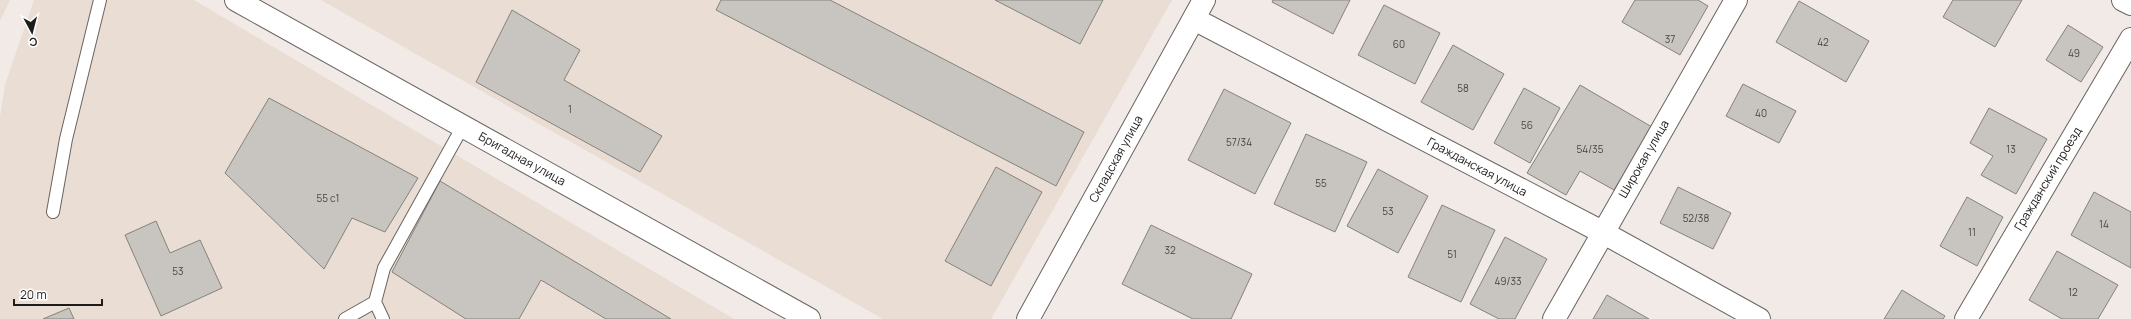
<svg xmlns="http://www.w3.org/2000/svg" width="2131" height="319" font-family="Manrope,sans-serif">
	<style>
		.built { fill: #eaddd4 }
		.building { fill: #c8c4bf; stroke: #85827c }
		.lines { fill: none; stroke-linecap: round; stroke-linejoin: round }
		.service-casing { stroke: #696460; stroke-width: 14 }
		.minor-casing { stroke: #696460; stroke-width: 24 }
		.tertiary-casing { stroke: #696460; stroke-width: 24 }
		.service { stroke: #fff; stroke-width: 12 }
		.minor { stroke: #fff; stroke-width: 22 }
		.tertiary { stroke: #fff; stroke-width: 22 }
		.labels { text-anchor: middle; stroke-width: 4; stroke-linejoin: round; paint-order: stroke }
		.number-label { font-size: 10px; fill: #484643 }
		.street-label { font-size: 12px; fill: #1e1c1a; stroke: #fff }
	</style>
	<rect width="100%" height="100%" fill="#f1eae6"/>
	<!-- built -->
	<path class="built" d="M 0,0 L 10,0 L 0,21 Z
		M 34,0 L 194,0 L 734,319 L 0,319 L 0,117 L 5,85 Z
		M 321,0 L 1172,0 L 991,319 L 883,319 Z"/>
	<!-- building -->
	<path class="building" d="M 721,0 L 830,0 L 1084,132 L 1056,186 L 716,10 Z
		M 995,0 L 1103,0 L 1080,44 Z
		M 1273,0 L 1350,0 L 1333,34 L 1272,2 Z
		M 1635,0 L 1698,0 L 1708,6 L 1680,55 L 1622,22 Z
		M 1953,0 L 2022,0 L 1995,47 L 1943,17 Z
		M 1799,1 L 1869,41 L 1846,82 L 1776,42 Z
		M 1384,5 L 1440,33 L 1415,84 L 1358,55 Z
		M 512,10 L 580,50 L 564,80 L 662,136 L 640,172 L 476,82 Z
		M 2068,25 L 2103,47 L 2081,82 L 2046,60 Z
		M 1453,45 L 1504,74 L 1473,130 L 1421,102 Z
		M 1743,84 L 1796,111 L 1779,143 L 1726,116 Z
		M 1580,85 L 1652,127 L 1614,190 L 1580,171 L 1566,195 L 1527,173 Z
		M 1524,88 L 1560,108 L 1530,163 L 1494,143 Z
		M 1224,89 L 1291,123 L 1255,194 L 1188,160 Z
		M 269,98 L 418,178 L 385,232 L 352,218 L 324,269 L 225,173 Z
		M 1989,108 L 2047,139 L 2016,194 L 1981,175 L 1993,156 L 1970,143 Z
		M 1306,134 L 1367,162 L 1335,232 L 1274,204 Z
		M 996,167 L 1042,192 L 991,286 L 945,261 Z
		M 1378,169 L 1428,196 L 1398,253 L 1347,226 Z
		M 440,181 L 671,319 L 606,319 L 541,280 L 519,319 L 466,319 L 392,272 Z
		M 1678,187 L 1731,213 L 1713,249 L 1660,223 Z
		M 2094,192 L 2131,212 L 2131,268 L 2071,235 Z
		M 1967,197 L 2003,217 L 1977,266 L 1940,246 Z
		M 1442,205 L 1495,230 L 1461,302 L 1408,277 Z
		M 156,221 L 170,253 L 200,240 L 222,288 L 161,316 L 125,235 Z
		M 1151,225 L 1252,274 L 1231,319 L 1193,319 L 1122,284 Z
		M 1505,237 L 1547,259 L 1515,319 L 1499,319 L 1470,304 Z
		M 2057,251 L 2118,285 L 2098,319 L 2062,319 L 2029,300 Z
		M 1902,290 L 1945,316 L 1943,319 L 1884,319 Z
		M 1607,295 L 1649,319 L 1593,319 Z
		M 69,308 L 74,319 L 43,319 Z"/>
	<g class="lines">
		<defs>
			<path id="service" d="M 53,212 L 66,139 L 100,0
				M 345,319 L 375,302
				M 383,319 L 375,302 L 384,268 L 463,126"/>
			<path id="minor" d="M 236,0 L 809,319
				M 1194,19 L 1602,232 L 1759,319
				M 1028,319 L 1204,0
				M 1554,319 L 1736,0
				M 1966,319 L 2131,39"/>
			<path id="tertiary" d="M 2123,0 L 2131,4"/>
		</defs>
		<!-- service casing -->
		<use href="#service" class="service-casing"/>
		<!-- minor casing -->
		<use href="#minor" class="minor-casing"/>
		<!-- tertiary casing -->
		<use href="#tertiary" class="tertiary-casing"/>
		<!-- service -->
		<use href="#service" class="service"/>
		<!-- minor -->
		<use href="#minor" class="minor"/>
		<!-- tertiary -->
		<use href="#tertiary" class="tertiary"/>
	</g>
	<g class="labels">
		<!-- number labels -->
		<g class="number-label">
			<text x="1670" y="43">37</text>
			<text x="1823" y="46">42</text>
			<text x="1399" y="48">60</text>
			<text x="2074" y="57">49</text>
			<text x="1463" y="92">58</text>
			<text x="570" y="113">1</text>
			<text x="1761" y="117">40</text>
			<text x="1527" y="129">56</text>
			<text x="1239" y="146">57/34</text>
			<text x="1590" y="153">54/35</text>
			<text x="2011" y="153">13</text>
			<text x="1321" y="187">55</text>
			<text x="328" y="202">55 с1</text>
			<text x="1388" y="215">53</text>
			<text x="1696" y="222">52/38</text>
			<text x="2104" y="228">14</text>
			<text x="1972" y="236">11</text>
			<text x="1170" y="254">32</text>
			<text x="1452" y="258">51</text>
			<text x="178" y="275">53</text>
			<text x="1508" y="285">49/33</text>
			<text x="2073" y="296">12</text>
		</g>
		<!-- street labels -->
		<g class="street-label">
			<text transform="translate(522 159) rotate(29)" y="4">Бригадная улица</text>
			<text transform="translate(1116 159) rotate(-61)" y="4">Складская улица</text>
			<text transform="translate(1644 159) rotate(-60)" y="4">Широкая улица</text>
			<text transform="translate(1477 167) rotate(28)" y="4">Гражданская улица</text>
			<text transform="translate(2048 179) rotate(-59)" y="4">Гражданский проезд</text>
		</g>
	</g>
	<!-- north arrow -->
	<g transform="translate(32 32) rotate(173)" stroke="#ffffff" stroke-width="3" paint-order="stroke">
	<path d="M0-3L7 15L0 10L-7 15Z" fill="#1e1c1a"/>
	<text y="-6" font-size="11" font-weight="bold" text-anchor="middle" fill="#1e1c1a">С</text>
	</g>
	<!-- scale -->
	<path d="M14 299v6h88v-6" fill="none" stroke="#1e1c1a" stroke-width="2"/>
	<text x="20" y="299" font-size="12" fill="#1e1c1a" stroke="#ffffff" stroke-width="3" paint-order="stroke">20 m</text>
</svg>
